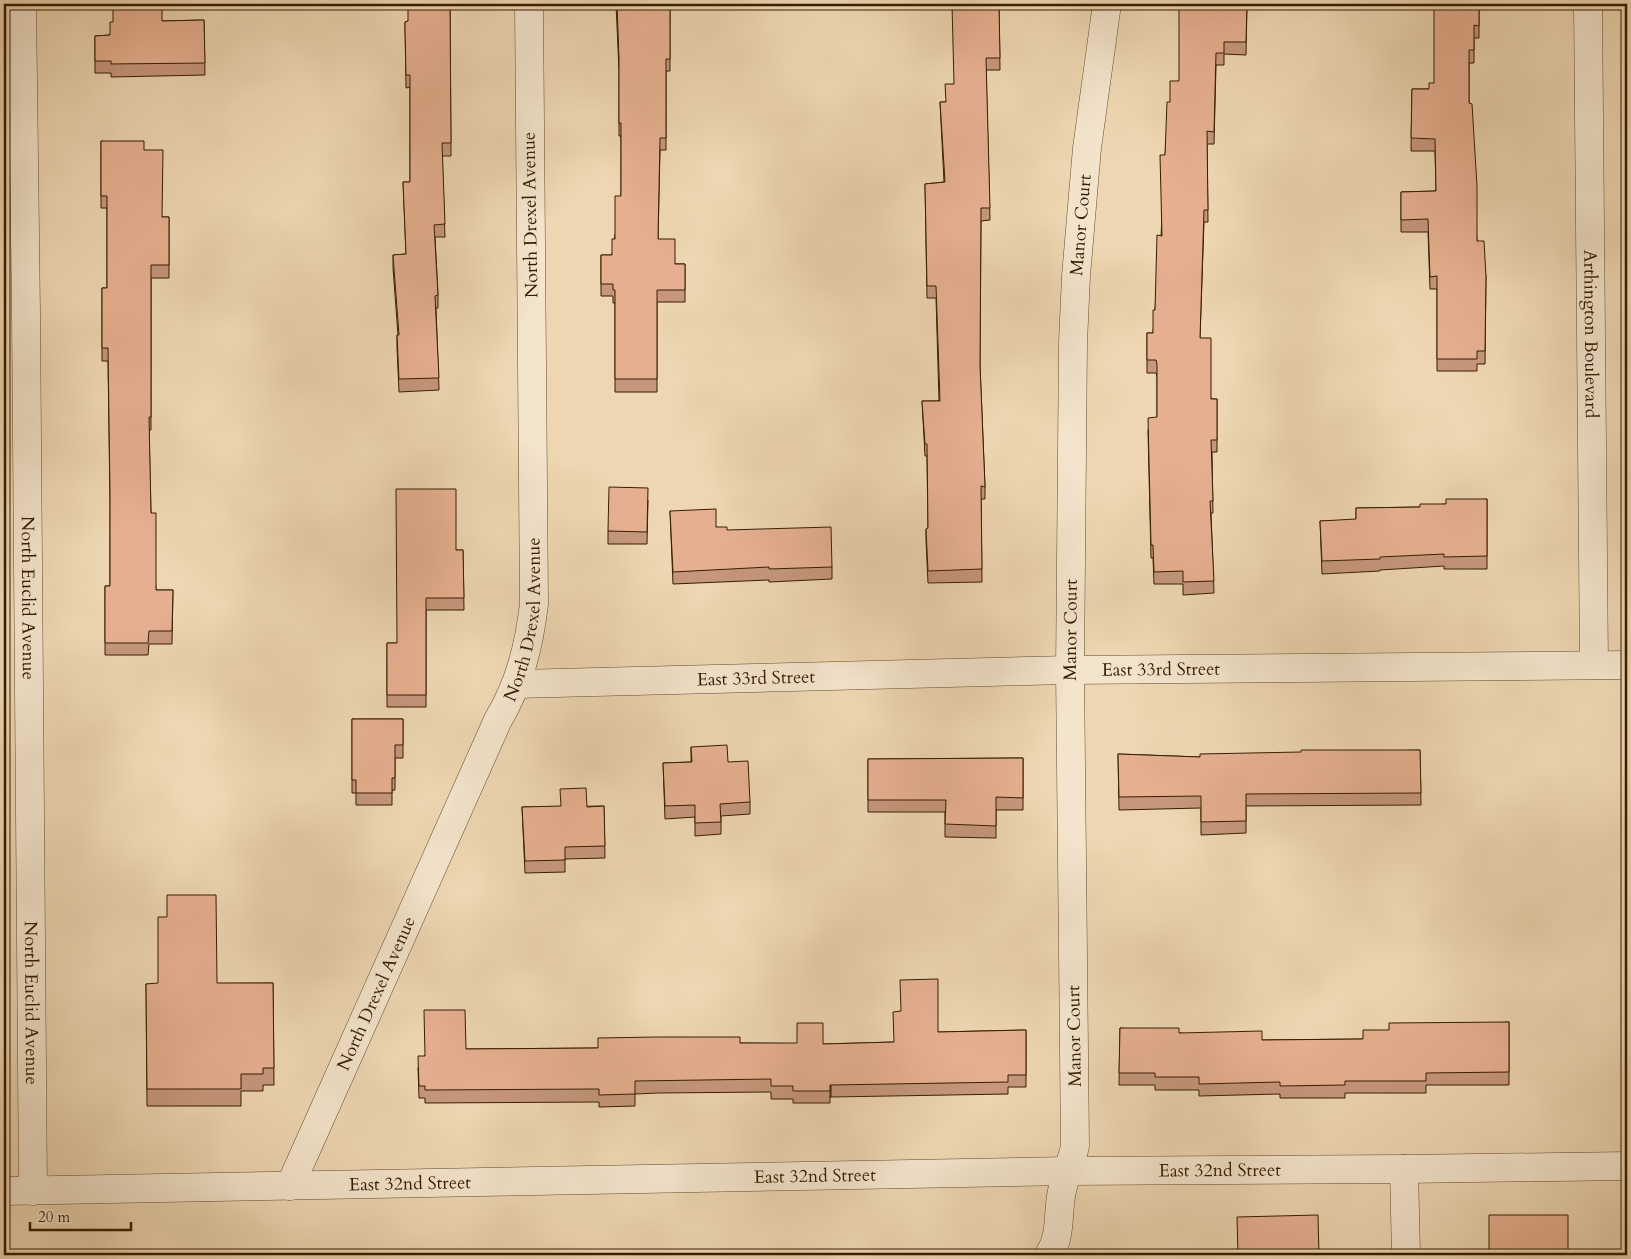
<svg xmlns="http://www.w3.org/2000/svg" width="1631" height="1259" font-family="Cardo,serif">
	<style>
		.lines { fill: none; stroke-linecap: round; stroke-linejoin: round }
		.minor-casing { stroke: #644b2c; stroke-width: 29 }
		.minor { stroke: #f3e4cc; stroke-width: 28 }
		.wall { fill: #c6977c; stroke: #371d00 }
		.shaded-wall { fill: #a17b65; stroke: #371d00 }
		.building { fill: #e6b090; stroke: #371d00 }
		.labels { text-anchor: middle; stroke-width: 4; stroke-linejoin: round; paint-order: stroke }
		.street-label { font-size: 18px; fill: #371d00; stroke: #f3e4cc }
	</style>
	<rect width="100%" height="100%" fill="#edd6b1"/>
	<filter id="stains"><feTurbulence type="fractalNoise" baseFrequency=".004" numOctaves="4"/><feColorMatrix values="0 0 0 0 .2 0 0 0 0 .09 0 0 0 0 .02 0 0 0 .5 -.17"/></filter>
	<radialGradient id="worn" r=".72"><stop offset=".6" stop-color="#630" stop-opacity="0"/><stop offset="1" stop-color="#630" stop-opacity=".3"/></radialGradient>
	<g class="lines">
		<defs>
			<g id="minor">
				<path id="s1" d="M 22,4 L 26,313 L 33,1191"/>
				<path id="s2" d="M 1588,4 L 1594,665"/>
				<path id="s3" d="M 516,684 L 1070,670 L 1627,665"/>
				<path d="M 1404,1169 L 1406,1255"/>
				<path id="s4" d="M 290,1186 L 498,720 C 520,683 529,646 534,604 L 529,4"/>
				<path id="s5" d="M 4,1191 L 1068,1171 L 1404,1169 L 1627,1166"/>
				<path id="s6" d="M 1049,1255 C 1062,1235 1057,1213 1062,1191 C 1065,1175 1072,1161 1075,1146 L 1070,670 L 1073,342 L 1076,276 L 1087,148 L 1107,4"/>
			</g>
		</defs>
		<!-- minor casing -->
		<use href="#minor" class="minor-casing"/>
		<!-- minor -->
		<use href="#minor" class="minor"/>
	</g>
	<!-- wall -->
	<path class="wall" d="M 450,4 L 451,156 L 442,156 L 445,237 L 435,237 L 438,295 L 438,308 L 436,308 L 439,390 L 399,392 L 397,348 L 397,335 L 398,335 L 393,268 L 393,255 L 406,254 L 403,182 L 410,182 L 410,87 L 406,88 L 405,22 L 408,21 Z
		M 616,4 L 670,4 L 670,71 L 666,71 L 666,150 L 660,150 L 658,239 L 675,264 L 685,264 L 685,302 L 657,302 L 657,392 L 615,392 L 615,303 L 613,303 L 613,296 L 601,296 L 601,255 L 612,255 L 621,196 L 621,136 L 619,136 L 619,71 Z
		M 999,4 L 1000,70 L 986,70 L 990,220 L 981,221 L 980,366 L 985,487 L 985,499 L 981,499 L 982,582 L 928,583 L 926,541 L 926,529 L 928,528 L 927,456 L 925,456 L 922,401 L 939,401 L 936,298 L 927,298 L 925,184 L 944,182 L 940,102 L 946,102 L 954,84 Z
		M 1247,4 L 1246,55 L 1224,54 L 1224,65 L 1216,65 L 1214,144 L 1207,144 L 1208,222 L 1204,222 L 1200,338 L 1211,399 L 1217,399 L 1217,452 L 1212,452 L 1213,513 L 1211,513 L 1214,593 L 1183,595 L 1183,584 L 1154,584 L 1153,558 L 1151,558 L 1148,430 L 1157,417 L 1157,377 L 1156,373 L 1147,373 L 1147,333 L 1153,333 L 1155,310 L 1161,236 L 1165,155 L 1170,102 L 1179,81 Z
		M 1479,4 L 1479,38 L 1474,38 L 1474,63 L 1469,63 L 1469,103 L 1477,241 L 1486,276 L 1485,364 L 1477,364 L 1477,371 L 1437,371 L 1437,289 L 1430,289 L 1428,232 L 1401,232 L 1401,192 L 1436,191 L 1435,151 L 1411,151 L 1412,89 L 1429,89 L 1434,83 Z
		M 204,20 L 205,75 L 111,77 L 111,73 L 95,73 L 95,36 L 110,35 L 113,22 Z
		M 101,141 L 144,150 L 162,217 L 169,217 L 169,278 L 151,278 L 151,430 L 149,430 L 151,513 L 156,590 L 173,590 L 172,644 L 149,644 L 148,655 L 105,655 L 105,586 L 110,586 L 110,501 L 108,361 L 102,361 L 102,288 L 107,288 L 107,208 L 101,208 Z
		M 1487,499 L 1487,569 L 1444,569 L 1444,566 L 1380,570 L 1380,571 L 1322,574 L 1320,521 L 1356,520 L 1356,508 L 1420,507 Z
		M 648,500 L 647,544 L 608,544 L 608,531 Z
		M 670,511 L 832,567 L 832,579 L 769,582 L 769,580 L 673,584 Z
		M 456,550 L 463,550 L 464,610 L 426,610 L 426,707 L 387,707 L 387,643 L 397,643 Z
		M 352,719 L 403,719 L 403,758 L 395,758 L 395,790 L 392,790 L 392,805 L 356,805 L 356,793 L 352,793 Z
		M 691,747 L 728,762 L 750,802 L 750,814 L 721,816 L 721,834 L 695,836 L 695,817 L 665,819 L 663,763 L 691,762 Z
		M 1420,750 L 1421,805 L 1246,806 L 1246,833 L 1201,835 L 1201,808 L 1119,810 L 1118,754 L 1200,757 Z
		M 1023,758 L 1023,810 L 996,810 L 996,838 L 945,837 L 945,812 L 868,812 L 868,759 Z
		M 604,806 L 605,858 L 565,859 L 565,872 L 525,873 L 522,807 Z
		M 273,983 L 274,1085 L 263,1085 L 263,1091 L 241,1091 L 241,1106 L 147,1106 L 146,984 Z
		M 1509,1022 L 1509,1085 L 1426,1085 L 1426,1093 L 1345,1093 L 1345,1098 L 1280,1098 L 1280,1094 L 1199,1096 L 1199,1090 L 1155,1090 L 1155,1085 L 1119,1085 L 1120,1028 L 1262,1040 L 1363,1039 L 1389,1030 Z
		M 1026,1030 L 1026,1087 L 1008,1087 L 1008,1094 L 831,1097 L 830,1098 L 830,1103 L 793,1103 L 793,1099 L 771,1099 L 771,1092 L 658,1093 L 635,1094 L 635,1106 L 599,1107 L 599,1102 L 425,1103 L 425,1098 L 419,1098 L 418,1068 L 424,1056 L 466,1049 L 598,1048 L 740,1043 L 823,1044 L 894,1042 L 938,1032 Z"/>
	<!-- shaded-wall -->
	<path class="shaded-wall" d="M 830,1085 L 831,1085 L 831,1097 L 830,1098 Z"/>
	<!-- building -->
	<path class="building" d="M 113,4 L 162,4 L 162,21 L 204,20 L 205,63 L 111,64 L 111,61 L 95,61 L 95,36 L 110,35 L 110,22 L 113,22 Z
		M 408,4 L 450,4 L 451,143 L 442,143 L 445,224 L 434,225 L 438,295 L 435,296 L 439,378 L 399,379 L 397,335 L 399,335 L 393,255 L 406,254 L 403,182 L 410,182 L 410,75 L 406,75 L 405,29 L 405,22 L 408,21 Z
		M 617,4 L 670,4 L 670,59 L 666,59 L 666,138 L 660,138 L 658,239 L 675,239 L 675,264 L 685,264 L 685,290 L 657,290 L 657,379 L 615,379 L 615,290 L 613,290 L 613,284 L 601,284 L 601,255 L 612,255 L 612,239 L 615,239 L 615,196 L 621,196 L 621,123 L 619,123 L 619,58 Z
		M 952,4 L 999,4 L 1000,58 L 986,58 L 990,208 L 981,208 L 980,365 L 985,487 L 981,486 L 982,569 L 928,571 L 926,529 L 928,528 L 927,444 L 925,444 L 922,401 L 940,401 L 936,286 L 927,286 L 925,184 L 945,182 L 940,102 L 946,102 L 945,84 L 954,84 Z
		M 1179,4 L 1247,4 L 1246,42 L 1224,42 L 1224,53 L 1216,53 L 1214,132 L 1207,131 L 1208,210 L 1204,210 L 1200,338 L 1211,338 L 1211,399 L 1217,399 L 1217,440 L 1211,440 L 1213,501 L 1210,501 L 1214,581 L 1183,582 L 1183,571 L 1154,572 L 1153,545 L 1151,545 L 1148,418 L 1157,417 L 1157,364 L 1156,360 L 1147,360 L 1147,333 L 1153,333 L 1153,310 L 1155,310 L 1157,235 L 1162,236 L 1160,155 L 1165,155 L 1167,102 L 1170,102 L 1170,81 L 1179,81 Z
		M 1434,4 L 1479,4 L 1479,26 L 1474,25 L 1474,50 L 1469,50 L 1469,103 L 1472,104 L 1477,186 L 1477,241 L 1484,241 L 1486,276 L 1485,351 L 1477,351 L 1477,359 L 1437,359 L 1437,276 L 1430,277 L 1428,219 L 1401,220 L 1401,192 L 1436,191 L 1435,139 L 1411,138 L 1412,89 L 1429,89 L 1429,83 L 1434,83 Z
		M 101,141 L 144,141 L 144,150 L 163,150 L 162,217 L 169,217 L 169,265 L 151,265 L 151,417 L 149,417 L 151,513 L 156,513 L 156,590 L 173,590 L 172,631 L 149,631 L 148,643 L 105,643 L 105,586 L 110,586 L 110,493 L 108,348 L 102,348 L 102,288 L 107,288 L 107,196 L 101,196 Z
		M 609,487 L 648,488 L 647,532 L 608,531 Z
		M 396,489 L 456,489 L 456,550 L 463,550 L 464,598 L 426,598 L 426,695 L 387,695 L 387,643 L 397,643 Z
		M 1446,499 L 1487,499 L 1487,556 L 1444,557 L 1444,554 L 1380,557 L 1380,559 L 1322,561 L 1320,521 L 1356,519 L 1356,508 L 1420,507 L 1420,504 L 1446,504 Z
		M 716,509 L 716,527 L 727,527 L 727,530 L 831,527 L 832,567 L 769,569 L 769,567 L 673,572 L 670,511 Z
		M 352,719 L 403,719 L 403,745 L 395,745 L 395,778 L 392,778 L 392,793 L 356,793 L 356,780 L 352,780 Z
		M 727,745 L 728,762 L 748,761 L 750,802 L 720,804 L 721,822 L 695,823 L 695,805 L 665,806 L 663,763 L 692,762 L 691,747 Z
		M 1301,750 L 1420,750 L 1421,793 L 1246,794 L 1246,821 L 1201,822 L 1201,796 L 1119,797 L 1118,754 L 1200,757 L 1200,754 L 1301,752 Z
		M 1023,758 L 1023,798 L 996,797 L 996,826 L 945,824 L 946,800 L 868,800 L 868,759 Z
		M 586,788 L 587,807 L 604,806 L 605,846 L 565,847 L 565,860 L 525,861 L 522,807 L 561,806 L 560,789 Z
		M 167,895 L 216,895 L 217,983 L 273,983 L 274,1068 L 263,1068 L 263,1074 L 241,1074 L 241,1089 L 147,1089 L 146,984 L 158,983 L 158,917 L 167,917 Z
		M 938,979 L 938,1032 L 1026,1030 L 1026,1075 L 1008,1075 L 1008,1082 L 831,1085 L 830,1085 L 830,1091 L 793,1091 L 793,1086 L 771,1086 L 771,1079 L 635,1081 L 635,1094 L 599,1095 L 599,1089 L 425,1090 L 425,1086 L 419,1086 L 418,1056 L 425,1056 L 424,1010 L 465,1010 L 466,1049 L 598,1048 L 598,1038 L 657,1037 L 740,1037 L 740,1043 L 797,1043 L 797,1023 L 823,1023 L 823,1044 L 894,1042 L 893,1012 L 901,1011 L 900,980 Z
		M 1509,1022 L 1509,1072 L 1426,1073 L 1426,1081 L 1345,1081 L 1345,1085 L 1280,1086 L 1280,1082 L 1199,1084 L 1199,1077 L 1155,1077 L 1155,1073 L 1119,1073 L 1120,1028 L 1179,1028 L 1179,1033 L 1262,1031 L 1262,1040 L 1363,1039 L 1363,1030 L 1389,1030 L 1389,1023 Z
		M 1318,1215 L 1319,1255 L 1238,1255 L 1237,1217 Z
		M 1489,1215 L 1568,1215 L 1568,1255 L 1489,1255 Z"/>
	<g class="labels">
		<!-- street labels -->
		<g class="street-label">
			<text transform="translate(530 215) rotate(-91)" y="6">North Drexel Avenue</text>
			<text dy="6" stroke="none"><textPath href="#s6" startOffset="1034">Manor Court</textPath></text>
			<text dy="6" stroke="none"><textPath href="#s2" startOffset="330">Arthington Boulevard</textPath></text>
			<text dy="6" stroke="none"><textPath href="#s1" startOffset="594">North Euclid Avenue</textPath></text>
			<text dy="6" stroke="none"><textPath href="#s4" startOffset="616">North Drexel Avenue</textPath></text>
			<text dy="6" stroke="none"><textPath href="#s6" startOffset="629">Manor Court</textPath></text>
			<text dy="6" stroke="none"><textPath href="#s3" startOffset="645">East 33rd Street</textPath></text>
			<text dy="6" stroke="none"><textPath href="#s3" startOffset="240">East 33rd Street</textPath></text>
			<text dy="6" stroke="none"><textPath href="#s4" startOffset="211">North Drexel Avenue</textPath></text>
			<text dy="6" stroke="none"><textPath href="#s1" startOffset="999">North Euclid Avenue</textPath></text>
			<text transform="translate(1074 1036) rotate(-91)" y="6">Manor Court</text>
			<text dy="6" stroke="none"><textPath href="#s5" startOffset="1216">East 32nd Street</textPath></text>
			<text dy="6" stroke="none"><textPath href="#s5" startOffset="811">East 32nd Street</textPath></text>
			<text dy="6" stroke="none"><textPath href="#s5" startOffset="406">East 32nd Street</textPath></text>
		</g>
	</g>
	<!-- margin -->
	<rect width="1631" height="1259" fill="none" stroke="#edd6b1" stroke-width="20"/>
	<rect x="5" y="5" width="1621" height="1249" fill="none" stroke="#371d00" stroke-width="2.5"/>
	<rect x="10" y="10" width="1611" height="1239" fill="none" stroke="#371d00"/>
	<!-- scale -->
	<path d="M30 1222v8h101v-8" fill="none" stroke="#371d00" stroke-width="2.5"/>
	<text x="38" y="1222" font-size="15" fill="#371d00" stroke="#f3e4cc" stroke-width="4" paint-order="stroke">20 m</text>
	<rect width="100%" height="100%" filter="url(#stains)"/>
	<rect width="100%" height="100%" fill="url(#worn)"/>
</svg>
